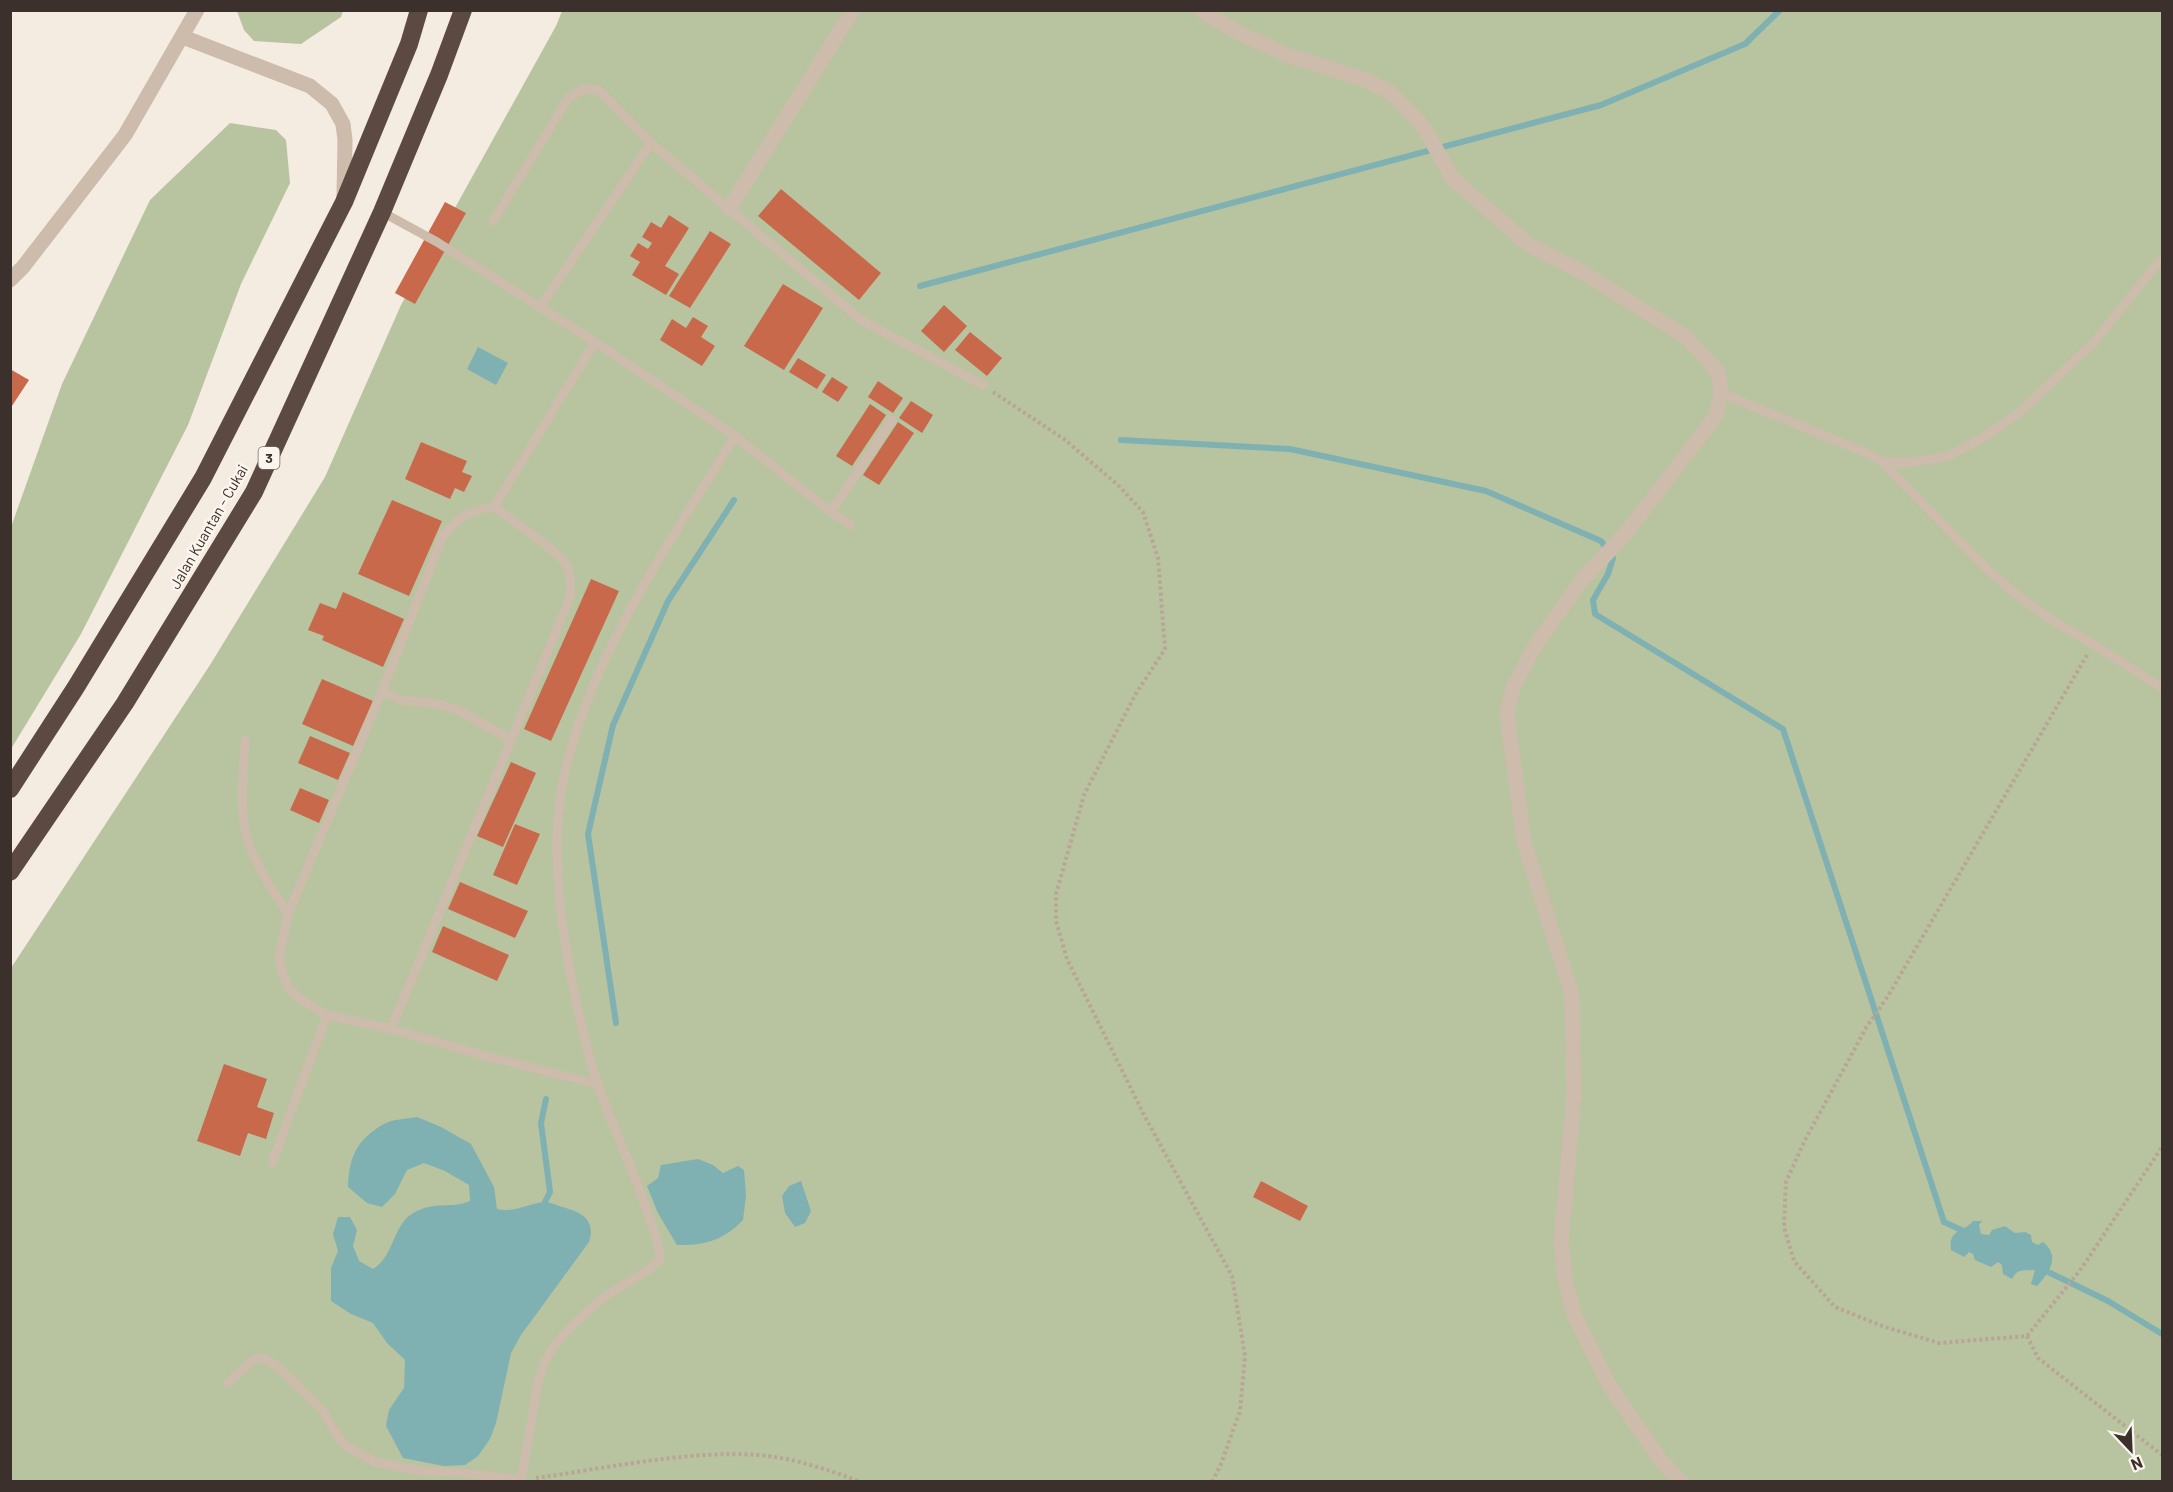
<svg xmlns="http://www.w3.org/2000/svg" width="2173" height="1492" font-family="Barlow,sans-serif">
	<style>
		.green { fill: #b8c4a0 }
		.water { fill: #7fb0b2 }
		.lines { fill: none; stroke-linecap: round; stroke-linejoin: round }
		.stream { stroke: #7fb0b2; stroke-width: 6 }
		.building { fill: #c8694b }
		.path { stroke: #b9a596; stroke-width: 4; stroke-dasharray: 3 3; stroke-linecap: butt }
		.lane { stroke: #cdbbac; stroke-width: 9 }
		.street { stroke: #cdbbac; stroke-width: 15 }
		.highway { stroke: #5c4a42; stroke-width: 18 }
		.labels { text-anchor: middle; stroke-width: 5; stroke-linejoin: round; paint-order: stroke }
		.shield { fill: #fbf5ee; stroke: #756b66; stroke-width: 1.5 }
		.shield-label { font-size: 14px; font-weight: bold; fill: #3b302b }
		.street-label { font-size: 15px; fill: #3b302b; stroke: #fbf5ee }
	</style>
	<rect width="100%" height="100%" fill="#f4ebe1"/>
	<!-- green -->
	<path class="green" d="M 237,11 L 237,10 L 343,11 L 341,17 L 301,44 L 254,41 L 244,30 Z
		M 562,11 L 2162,11 L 2162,1481 L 11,1482 L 11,968 L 210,665 L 325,477 L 401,305 L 556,26 Z
		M 230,123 L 276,130 L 286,140 L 290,183 L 241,284 L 188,425 L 81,634 L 11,749 L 11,527 L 62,384 L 150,200 Z"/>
	<!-- water -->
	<path class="water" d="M 478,347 L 508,363 L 496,385 L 467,369 Z
		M 417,1117 L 441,1127 L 471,1144 L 494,1187 L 497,1209 C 514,1213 527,1204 544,1202 C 549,1202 557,1205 562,1207 C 582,1212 596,1220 589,1242 L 521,1335 L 511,1353 L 496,1423 L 490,1439 L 478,1456 L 465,1465 L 444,1466 L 403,1458 L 386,1426 L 389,1410 L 404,1388 L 405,1360 L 387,1343 L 373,1323 L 351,1314 L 331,1301 L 331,1268 L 338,1251 L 333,1234 L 338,1217 L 350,1217 L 357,1230 L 353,1246 L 359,1261 L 373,1269 C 395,1256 392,1224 415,1212 C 435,1201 452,1209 470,1201 L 469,1185 L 445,1171 L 424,1163 L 407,1170 L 395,1194 L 382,1207 L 367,1203 L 348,1187 C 349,1157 357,1139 384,1124 C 393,1119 407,1119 417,1117 Z
		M 698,1159 L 713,1165 L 723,1173 L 738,1166 L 744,1170 L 746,1196 L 743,1220 C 724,1240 704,1246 677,1245 L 658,1213 L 647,1186 L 658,1178 L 661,1165 Z
		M 801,1181 L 811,1211 L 805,1223 L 795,1227 L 785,1213 L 782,1196 L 789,1186 Z
		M 1973,1221 L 1982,1221 L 1979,1225 L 1981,1234 L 1989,1235 L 1992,1230 L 2005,1226 L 2015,1233 L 2025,1232 L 2031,1235 L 2032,1242 L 2038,1245 L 2043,1242 C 2061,1256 2049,1273 2037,1286 L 2031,1284 L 2035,1270 C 2023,1271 2018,1268 2012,1279 L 2003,1274 L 2002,1265 L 1998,1262 L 1991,1267 L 1975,1260 L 1973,1254 L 1969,1252 L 1964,1257 L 1951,1250 C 1948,1229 1963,1233 1973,1221 Z"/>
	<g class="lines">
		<!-- stream -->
		<path class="stream" d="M 920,286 L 1601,105 L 1745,44 L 1780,10
			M 1121,440 L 1290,449 L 1486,491 L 1601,541 L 1613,558 L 1608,574 L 1593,600 L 1595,614 L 1783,729 L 1944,1222 L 1968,1233
			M 616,1023 L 588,834 L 613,725 L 668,601 L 734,500
			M 545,1202 L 550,1192 L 541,1123 L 546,1099
			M 2044,1270 L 2108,1301 L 2162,1334"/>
	</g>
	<!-- building -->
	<path class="building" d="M 781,189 L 881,273 L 859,300 L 758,216 Z
		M 445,202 L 466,213 L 415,304 L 395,293 Z
		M 669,215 L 689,228 L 665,266 L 679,274 L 666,295 L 632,275 L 640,262 L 630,256 L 638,243 L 648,249 L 652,243 L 642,237 L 651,222 L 661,228 Z
		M 710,231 L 731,244 L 690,308 L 669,296 Z
		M 783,284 L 823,308 L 784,370 L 744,346 Z
		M 944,305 L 967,326 L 944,352 L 921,331 Z
		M 693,317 L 708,326 L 701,337 L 715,346 L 702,366 L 660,340 L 672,319 L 686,328 Z
		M 970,332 L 1002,358 L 987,376 L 955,350 Z
		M 798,358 L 826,375 L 817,389 L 789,372 Z
		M 10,369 L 29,380 L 10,409 Z
		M 832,377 L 848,387 L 838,402 L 822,392 Z
		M 878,381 L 903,398 L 893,413 L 868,397 Z
		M 911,401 L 933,415 L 922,433 L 899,418 Z
		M 870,404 L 886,415 L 852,466 L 836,456 Z
		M 898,422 L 914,433 L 879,485 L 863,475 Z
		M 421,442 L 467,461 L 462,472 L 472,476 L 464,492 L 455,488 L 450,499 L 405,479 Z
		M 392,500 L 442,521 L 409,596 L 358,574 Z
		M 591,579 L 619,591 L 551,741 L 524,729 Z
		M 343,592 L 404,619 L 383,667 L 322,640 L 324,636 L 308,630 L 320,603 L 336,609 Z
		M 322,679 L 373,701 L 353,746 L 302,724 Z
		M 310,736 L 350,753 L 338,780 L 298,763 Z
		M 511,762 L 536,773 L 503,847 L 477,836 Z
		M 300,788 L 329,800 L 319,823 L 290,810 Z
		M 515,824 L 540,834 L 517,885 L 493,875 Z
		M 460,882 L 528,911 L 515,938 L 448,909 Z
		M 443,926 L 509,955 L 497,981 L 432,952 Z
		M 224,1064 L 267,1079 L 257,1107 L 274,1113 L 266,1139 L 248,1133 L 240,1156 L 197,1141 Z
		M 1261,1181 L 1308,1206 L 1300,1221 L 1253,1197 Z"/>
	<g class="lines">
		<!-- path -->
		<path class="path" d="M 993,392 L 1064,439 L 1118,485 L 1143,512 L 1158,558 L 1165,649 L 1135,695 L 1084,795 L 1056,894 L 1056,921 L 1067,959 L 1143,1113 L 1232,1276 L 1245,1356 L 1240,1411 L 1221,1464 L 1212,1482
			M 2087,655 L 1888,996 L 1866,1028 L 1804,1142 L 1786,1182 L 1784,1227 L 1794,1261 L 1835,1307 L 1882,1326 L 1939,1343 L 2027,1336 L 2081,1269 L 2162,1147
			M 2027,1336 L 2038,1358 L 2162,1455
			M 536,1478 C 608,1468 688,1450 759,1455 C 794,1458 829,1470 861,1482"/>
		<!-- lane -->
		<path class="lane" d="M 382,212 L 437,242 L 595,342 L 735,436 L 831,512 L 851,525
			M 493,221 L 569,97 L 584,89 L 599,90 L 651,143 L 861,320 L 983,385
			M 540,307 L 651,143
			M 595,342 L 494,507 C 469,511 459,516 443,536 L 382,691 L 288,914 L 279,958 L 282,972 L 289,989 L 302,1000 L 327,1015 L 391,1029 L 490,1057 L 597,1084
			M 1721,393 L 1869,454 L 1882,462 L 1904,463 L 1946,457 L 1981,439 L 2019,413 L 2094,342 L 2162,258
			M 1882,462 L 1987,569 L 2018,596 L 2056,623 L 2093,644 L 2162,688
			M 831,512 L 892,420
			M 382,691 L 401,700 L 440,704 L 460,711 L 510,739
			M 245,740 C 244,767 240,796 244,823 C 248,856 271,887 288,914
			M 391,1029 L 570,598 C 571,587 572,576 567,566 C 560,552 509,518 494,507
			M 272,1163 L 327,1015
			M 228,1383 L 254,1359 L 263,1358 L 276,1365 L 322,1410 L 343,1444 L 375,1462 L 422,1471 L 466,1473 L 521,1480
			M 521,1482 C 523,1465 527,1448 530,1431 C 534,1407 536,1373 551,1351 C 564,1331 584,1314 602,1299 C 621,1284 642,1278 660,1260 C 659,1239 650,1220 643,1200 C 626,1151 602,1105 589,1056 C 571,985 556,911 557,837 C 558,702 666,549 735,436"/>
		<!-- street -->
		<path class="street" d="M 1200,10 L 1239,33 L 1287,55 L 1366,80 L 1391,93 L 1423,126 L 1453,179 L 1529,245 L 1584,273 L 1686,337 L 1718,372 L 1721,393 L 1716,416 L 1626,533 L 1581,581 L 1533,649 L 1513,688 L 1507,715 L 1524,842 L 1572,995 L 1574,1096 L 1561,1242 L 1565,1279 L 1574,1315 L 1609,1385 L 1659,1458 L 1681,1482
			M 183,37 L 310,86 L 332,104 L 343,124 L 345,140 L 344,196
			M 729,209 L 853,10
			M 10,280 L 23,267 L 125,135 L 197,10"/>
		<!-- highway -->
		<path class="highway" d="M 10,789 L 76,687 L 203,478 L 344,202 L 409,44 L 419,10
			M 10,872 L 125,703 L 254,492 L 382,212 L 439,75 L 463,10"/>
	</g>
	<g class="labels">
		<!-- shield labels -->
		<rect class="shield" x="258.5" y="447" width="21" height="22" rx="4.5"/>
		<g class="shield-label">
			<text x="269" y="463">3</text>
		</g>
		<!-- street labels -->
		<g class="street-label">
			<text transform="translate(209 527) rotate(-60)" y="5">Jalan Kuantan - Cukai</text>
		</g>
	</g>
	<!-- border -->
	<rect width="2173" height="1492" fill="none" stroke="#3b302b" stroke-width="24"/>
	<!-- north arrow -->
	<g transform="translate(2131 1450) rotate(157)" stroke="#fbf5ee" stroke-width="4.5" paint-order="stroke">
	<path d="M0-4.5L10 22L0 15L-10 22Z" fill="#3b302b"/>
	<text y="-9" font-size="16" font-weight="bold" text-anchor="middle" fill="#3b302b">N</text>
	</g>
</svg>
